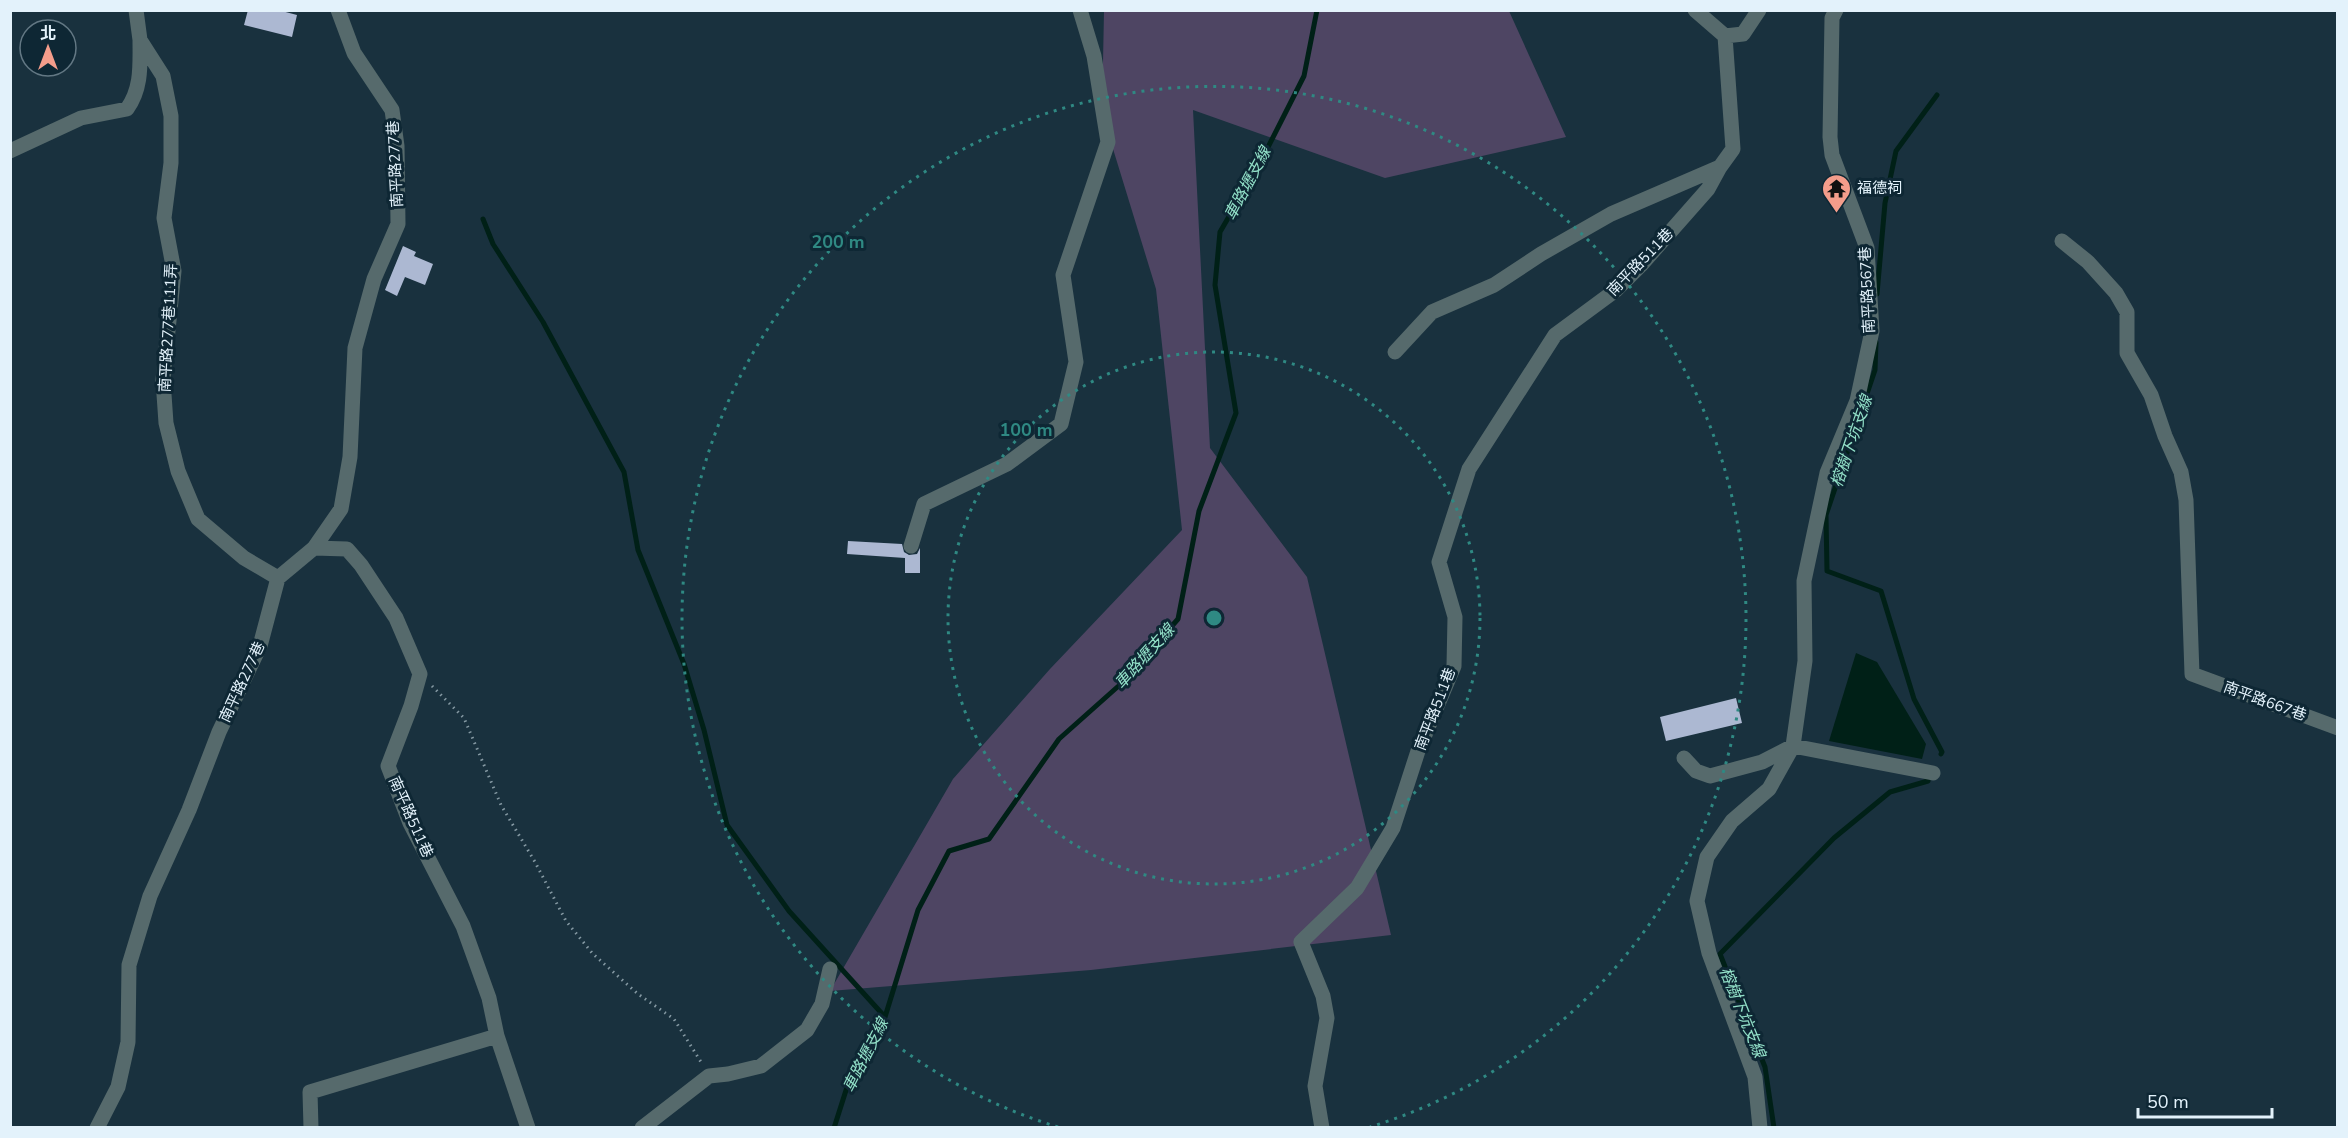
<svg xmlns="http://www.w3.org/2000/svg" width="2348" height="1138" font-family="'Nunito Sans','Noto Sans TC',sans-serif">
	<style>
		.green { fill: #4e4563 }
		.water { fill: #002017 }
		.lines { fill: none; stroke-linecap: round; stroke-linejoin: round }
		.stream { stroke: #002017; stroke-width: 5 }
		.building { fill: #acb8d2 }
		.path { stroke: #8599a3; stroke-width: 3; stroke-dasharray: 1.5 4.5; stroke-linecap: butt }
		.minor { stroke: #566a6c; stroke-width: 15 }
		.ring { fill: none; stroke: #2f8983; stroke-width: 3; stroke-dasharray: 3 6 }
		.labels { text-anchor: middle; stroke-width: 6; stroke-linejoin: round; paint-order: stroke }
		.street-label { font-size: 15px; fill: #e3f2fb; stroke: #0e2734 }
		.poi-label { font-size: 15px; fill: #e3f2fb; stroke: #0e2734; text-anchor: start }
		.water-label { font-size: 16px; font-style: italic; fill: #93e1c9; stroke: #0e2734 }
		.centre { fill: #2f8983; stroke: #0e2734; stroke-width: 3 }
		.ring-label { font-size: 18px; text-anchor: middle; font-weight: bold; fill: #2f8983; stroke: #0e2734; stroke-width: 6; stroke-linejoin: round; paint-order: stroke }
	</style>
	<rect width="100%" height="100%" fill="#19313e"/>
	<!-- green -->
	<path class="green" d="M 1104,11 L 1509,11 L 1566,137 L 1385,178 L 1193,110 L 1210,448 L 1307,577 L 1391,935 L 1091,970 L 830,991 L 953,779 L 1050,669 L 1182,530 L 1156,289 L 1102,113 Z"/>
	<!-- water -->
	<path class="water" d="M 1856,653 L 1877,662 L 1926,744 L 1922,759 L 1829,741 Z"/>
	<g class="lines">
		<!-- stream -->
		<path class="stream" d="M 483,219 L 493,244 L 543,322 L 624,472 L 638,550 L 684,664 L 704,730 L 727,825 L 789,911 L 885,1017
			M 1877,294 L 1885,203 L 1896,151 L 1937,95
			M 1876,342 L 1875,370 L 1826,515 L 1827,571 L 1881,591 L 1914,699 L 1942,752 L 1941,754
			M 834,1128 L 848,1084 L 862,1063 L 885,1017 L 918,910 L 949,851 L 989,839 L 1059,739 L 1123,682 L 1178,619 L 1199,511 L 1236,413 L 1215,285 L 1220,232 L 1259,165 L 1304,76 L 1317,10
			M 1774,1128 L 1765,1067 L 1720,954 L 1834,838 L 1890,792 L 1928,781"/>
	</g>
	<!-- building -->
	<path class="building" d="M 248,10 L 278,10 L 297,15 L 292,37 L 244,25 Z
		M 403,246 L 416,252 L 414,256 L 433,264 L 425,285 L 405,277 L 397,296 L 385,290 Z
		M 848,541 L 902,544 L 904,552 L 909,555 L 917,554 L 920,548 L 920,573 L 905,573 L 905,558 L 847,554 Z
		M 1736,698 L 1742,723 L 1666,741 L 1660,717 Z"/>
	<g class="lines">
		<!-- path -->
		<path class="path" d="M 432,686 L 464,718 L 501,805 L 535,862 L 566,921 L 593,954 L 638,994 L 674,1019 L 701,1062"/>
		<!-- minor -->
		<path class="minor" d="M 136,10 L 140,40 L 163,76 L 171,116 L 171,163 L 164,218 L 174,271 L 163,380 L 166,423 L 178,471 L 198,519 L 244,558 L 278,578
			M 1695,10 L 1725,36 L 1743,34 L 1759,10
			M 10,151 L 81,118 L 127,109 C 142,88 140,65 140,40
			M 2062,241 L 2088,262 L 2116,293 L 2127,312 L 2127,353 L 2151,395 L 2165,436 L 2181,472 L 2186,500 L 2192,674 L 2338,728
			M 1395,352 L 1432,312 L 1494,285 L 1541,254 L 1611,214 L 1720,167 L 1733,149 L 1725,36
			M 911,546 L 924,504 L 1007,464 L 1061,424 L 1076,362 L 1063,275 L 1108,142 L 1094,56 L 1080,10
			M 314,548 L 347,549 L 361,565 L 396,618 L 420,674 L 411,706 L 388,766 L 410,823 L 463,926 L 489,998 L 497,1036 L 528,1128
			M 1684,758 L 1696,771 L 1710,776 L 1762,762 L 1793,746 L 1933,773
			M 97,1128 L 118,1087 L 128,1042 L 129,965 L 150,896 L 189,810 L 219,732 L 260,646 L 278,578 L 314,548 L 341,509 L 350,457 L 355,348 L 374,279 L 398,224 L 397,146 L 392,110 L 354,53 L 338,10
			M 311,1128 L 310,1092 L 497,1036
			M 642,1128 L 709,1076 L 728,1074 L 761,1066 L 807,1030 L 822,1004 L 830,969
			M 1322,1128 L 1315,1086 L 1327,1018 L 1323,996 L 1301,942 L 1357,888 L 1393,828 L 1418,751 L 1454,666 L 1455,617 L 1439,562 L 1469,469 L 1555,335 L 1616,290 L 1641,265 L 1708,189 L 1720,167
			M 1760,1128 L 1755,1077 L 1709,953 L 1697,901 L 1707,857 L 1732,821 L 1769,789 L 1793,746 L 1805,661 L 1804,581 L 1827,473 L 1857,401 L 1872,331 L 1867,248 L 1832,155 L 1830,137 L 1832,18 L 1836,10"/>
	</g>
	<!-- distance rings -->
	<g class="ring">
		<circle cx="1214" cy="618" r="266"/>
		<path d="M1058 1127A532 532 0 1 1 1370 1127"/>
	</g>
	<!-- icons -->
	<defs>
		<symbol id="temple-pin" viewBox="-11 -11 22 30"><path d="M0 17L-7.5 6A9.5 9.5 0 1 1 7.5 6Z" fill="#f49d8b" stroke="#0e2734"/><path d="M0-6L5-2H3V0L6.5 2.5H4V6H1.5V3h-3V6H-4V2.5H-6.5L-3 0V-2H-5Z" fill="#111"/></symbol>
	</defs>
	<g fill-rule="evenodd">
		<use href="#temple-pin" x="1820" y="172" width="33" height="45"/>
	</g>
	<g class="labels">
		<!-- street labels -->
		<g class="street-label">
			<text transform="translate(395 164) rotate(-93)" y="5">南平路277巷</text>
			<text transform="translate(1640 262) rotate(-46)" y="5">南平路511巷</text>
			<text transform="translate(1867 290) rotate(-93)" y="5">南平路567巷</text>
			<text transform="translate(168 328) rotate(-87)" y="5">南平路277巷111弄</text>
			<text transform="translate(242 682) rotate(-65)" y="5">南平路277巷</text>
			<text transform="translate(2265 701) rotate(20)" y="5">南平路667巷</text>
			<text transform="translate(1435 709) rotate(-69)" y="5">南平路511巷</text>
			<text transform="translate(411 817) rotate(66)" y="5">南平路511巷</text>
		</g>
		<!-- poi labels -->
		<g class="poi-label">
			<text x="1857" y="193">福德祠</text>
		</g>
		<!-- water labels -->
		<g class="water-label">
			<text transform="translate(1247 183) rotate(-62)" y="6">車路壢支線</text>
			<text transform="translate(1851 441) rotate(-71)" y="6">榕樹下坑支線</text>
			<text transform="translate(1144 656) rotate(-48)" y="6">車路壢支線</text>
			<text transform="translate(1743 1012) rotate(68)" y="6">榕樹下坑支線</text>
			<text transform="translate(865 1055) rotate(-63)" y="6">車路壢支線</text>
		</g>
	</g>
	<circle cx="1214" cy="618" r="9" class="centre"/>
	<g class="ring-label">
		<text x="838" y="248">200 m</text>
		<text x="1026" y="436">100 m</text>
	</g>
	<!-- border -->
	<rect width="2348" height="1138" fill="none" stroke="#e3f2fb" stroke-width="24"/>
	<!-- north arrow -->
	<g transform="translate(48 48)"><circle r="28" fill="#0e2734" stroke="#637884" stroke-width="1.5"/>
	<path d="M0-4.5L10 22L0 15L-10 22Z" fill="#f49d8b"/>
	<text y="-9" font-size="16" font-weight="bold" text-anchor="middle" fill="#e3f2fb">北</text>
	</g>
	<!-- scale -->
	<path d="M2138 1108v9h134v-9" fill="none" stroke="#e3f2fb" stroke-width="3"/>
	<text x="2147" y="1108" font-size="18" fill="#e3f2fb" stroke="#0e2734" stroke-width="4.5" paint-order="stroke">50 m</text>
</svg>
